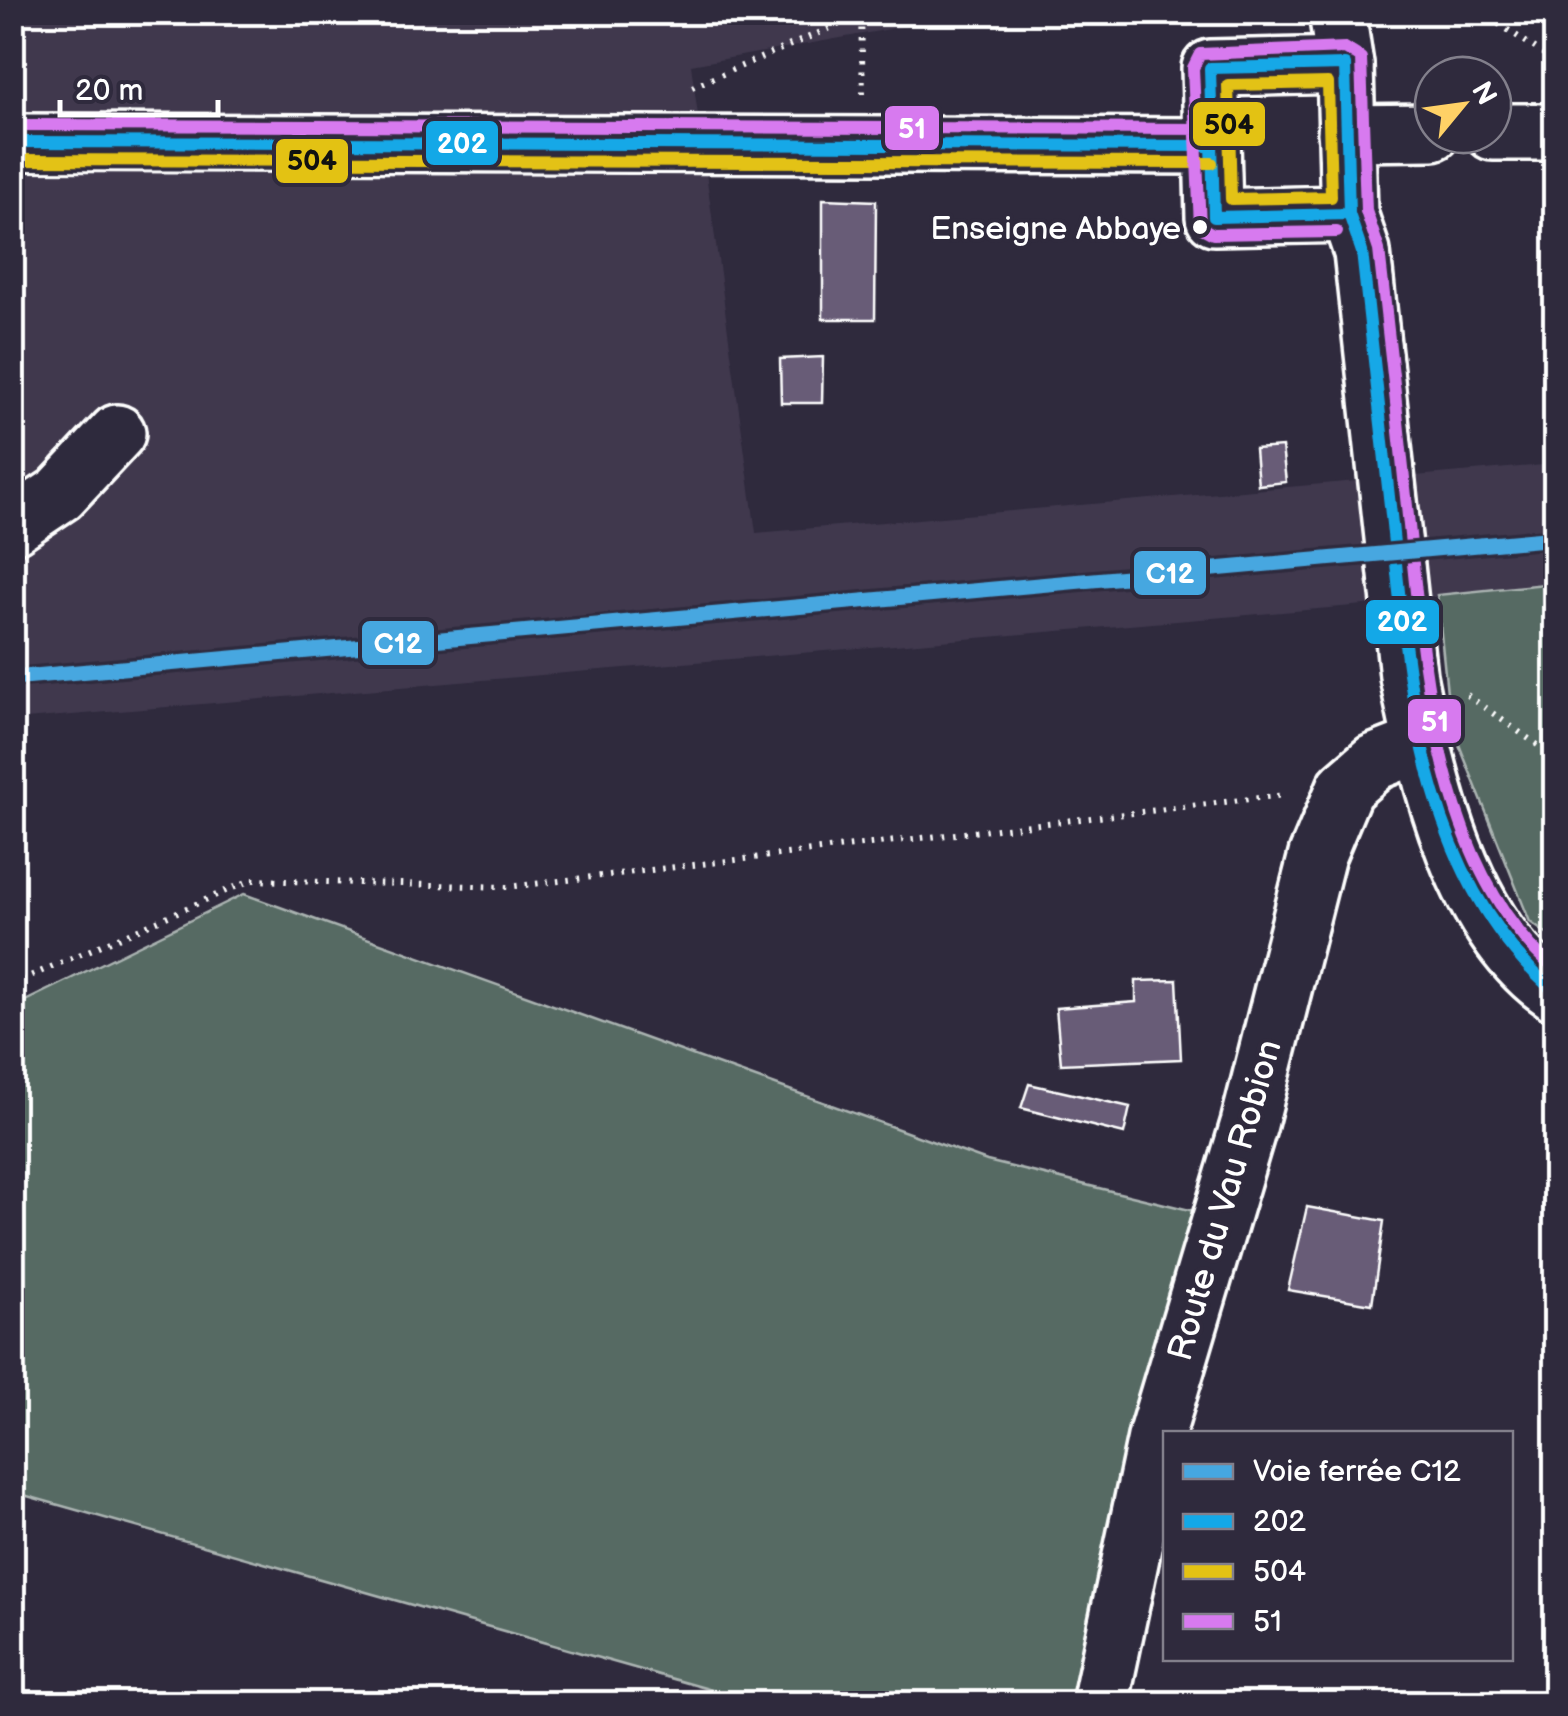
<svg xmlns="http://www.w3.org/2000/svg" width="1568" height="1716" font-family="'Balsamiq Sans',sans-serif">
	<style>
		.built { fill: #40394e }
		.green { fill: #576a64; stroke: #abb4b2; stroke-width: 2.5 }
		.building { fill: #675b77; stroke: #fff; stroke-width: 2.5 }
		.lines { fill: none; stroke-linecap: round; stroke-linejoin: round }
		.minor-casing { stroke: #fff; stroke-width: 62 }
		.secondary-casing { stroke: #fff; stroke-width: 62 }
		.path { stroke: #fff; stroke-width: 6; stroke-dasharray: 2.5 8; stroke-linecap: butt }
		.minor { stroke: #2f2a3d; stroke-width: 55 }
		.secondary { stroke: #2f2a3d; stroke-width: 55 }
		.bus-1-casing { stroke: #2f2a3d; stroke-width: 20 }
		.bus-2-casing { stroke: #2f2a3d; stroke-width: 20 }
		.bus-3-casing { stroke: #2f2a3d; stroke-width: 20 }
		.bus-1 { stroke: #13a8e7; stroke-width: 12 }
		.bus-2 { stroke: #e3c213; stroke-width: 12 }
		.bus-3 { stroke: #d77aef; stroke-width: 12 }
		.rail-1-casing { stroke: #2f2a3d; stroke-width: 22 }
		.rail-1 { stroke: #46a7e0; stroke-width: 15 }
		.bus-dot { fill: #fff; stroke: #2f2a3d; stroke-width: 4 }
		.labels { text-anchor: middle; stroke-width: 8; stroke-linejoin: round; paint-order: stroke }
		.bus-label { font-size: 32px; fill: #fff; stroke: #2f2a3d; text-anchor: end }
		.street-label { font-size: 35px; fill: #fff; stroke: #2f2a3d }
		.line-badge { stroke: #2f2a3d; stroke-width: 4 }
		.badge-label { font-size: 28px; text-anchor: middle; font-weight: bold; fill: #fff }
		.pale-badge-label { font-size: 28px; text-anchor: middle; font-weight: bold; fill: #111 }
	</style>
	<rect width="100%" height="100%" fill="#2f2a3d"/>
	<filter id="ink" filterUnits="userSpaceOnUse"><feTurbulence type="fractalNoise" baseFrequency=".01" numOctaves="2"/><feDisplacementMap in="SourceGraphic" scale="20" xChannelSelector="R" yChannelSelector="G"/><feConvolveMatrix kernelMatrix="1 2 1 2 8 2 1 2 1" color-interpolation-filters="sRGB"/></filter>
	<g filter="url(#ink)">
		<!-- built -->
		<path class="built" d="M 13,13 L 978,13 L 691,65 L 756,533 L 1555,464 L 1555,583 L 1364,605 L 13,720 Z"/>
		<!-- green -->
		<path class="green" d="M 1555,583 L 1556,583 L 1555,940 L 1530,922 L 1450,722 L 1437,595 Z
			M 244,894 L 987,1161 L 1202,1213 L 1086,1703 L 758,1703 L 13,1492 L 13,1007 Z"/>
		<!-- building -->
		<path class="building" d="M 823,199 L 876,201 L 875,319 L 823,319 Z
			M 823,357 L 822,403 L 781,403 L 780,359 Z
			M 1282,447 L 1286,482 L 1258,485 L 1255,449 Z
			M 1177,980 L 1181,1059 L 1061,1064 L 1056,1008 L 1136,1002 L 1136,981 Z
			M 1029,1084 L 1130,1107 L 1124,1134 L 1021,1108 Z
			M 1307,1207 L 1384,1221 L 1372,1304 L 1288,1290 Z"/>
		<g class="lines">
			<defs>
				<path id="minor" d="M 1337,12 L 1345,65
					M 1349,214 L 1362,252 L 1408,676 C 1428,781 1462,930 1556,993
					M 12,526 L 60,494 L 117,433
					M 1100,1704 L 1157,1433 L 1249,1124 L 1317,855 L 1345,788 L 1375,762 L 1421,744"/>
				<path id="secondary" d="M 1345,65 L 1349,214 L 1214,217 L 1210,68 Z
					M 1493,132 L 1556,132
					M 1346,133 L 1433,132
					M 12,142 L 1212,146"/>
			</defs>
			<!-- minor casing -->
			<use href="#minor" class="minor-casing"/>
			<!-- secondary casing -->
			<use href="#secondary" class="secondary-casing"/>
			<!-- path -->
			<path class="path" d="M 1481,12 L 1556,62
				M 692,87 L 861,15
				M 863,94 L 861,15 L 871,12
				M 1467,695 L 1556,758
				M 12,984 L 251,880 L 508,887 L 1284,795"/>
			<!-- minor -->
			<use href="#minor" class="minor"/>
			<!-- secondary -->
			<use href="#secondary" class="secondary"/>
			<defs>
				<path id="bus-1" d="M 1345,65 L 1349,214 L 1214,217 L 1210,68 Z
					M 12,142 L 1212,146
					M 1349,214 L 1362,252 C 1372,343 1382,434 1392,524 C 1409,688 1421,879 1556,993"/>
				<path id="bus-2" d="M 1328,83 L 1331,197 L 1231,199 L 1228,85 Z
					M 12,160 L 1212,163"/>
				<path id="bus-3" d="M 12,125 L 1212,129
					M 1337,232 L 1213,234 L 1200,227 L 1193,68 L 1200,54 L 1345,48 L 1361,58 L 1366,211 L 1379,250 C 1389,339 1399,427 1408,516 C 1424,662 1434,868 1556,970"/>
			</defs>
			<!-- bus-1 casing -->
			<use href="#bus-1" class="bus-1-casing"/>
			<!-- bus-2 casing -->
			<use href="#bus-2" class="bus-2-casing"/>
			<!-- bus-3 casing -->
			<use href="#bus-3" class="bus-3-casing"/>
			<!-- bus-1 -->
			<use href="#bus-1" class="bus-1"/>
			<!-- bus-2 -->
			<use href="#bus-2" class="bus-2"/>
			<!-- bus-3 -->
			<use href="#bus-3" class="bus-3"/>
			<defs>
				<path id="rail-1" d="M 12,678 L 1556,538"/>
			</defs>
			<!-- rail-1 casing -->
			<use href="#rail-1" class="rail-1-casing"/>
			<!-- rail-1 -->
			<use href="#rail-1" class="rail-1"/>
		</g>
	</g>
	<!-- markers -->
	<circle class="bus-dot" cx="1200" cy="227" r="9"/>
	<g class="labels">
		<!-- bus labels -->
		<g class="bus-label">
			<text x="1181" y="239">Enseigne Abbaye</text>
		</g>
		<!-- street labels -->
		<g class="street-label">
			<text transform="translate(1224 1200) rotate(-74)" y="12">Route du Vau Robion</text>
		</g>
	</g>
	<g class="line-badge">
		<rect x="1191" y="100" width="76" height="48" rx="10" fill="#e3c213"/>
		<rect x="883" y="104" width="58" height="48" rx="10" fill="#d77aef"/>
		<rect x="424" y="119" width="76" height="48" rx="10" fill="#13a8e7"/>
		<rect x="274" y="137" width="76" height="48" rx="10" fill="#e3c213"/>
		<rect x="1132" y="549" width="76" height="48" rx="10" fill="#46a7e0"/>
		<rect x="1364" y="598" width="77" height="48" rx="10" fill="#13a8e7"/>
		<rect x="360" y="619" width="76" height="48" rx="10" fill="#46a7e0"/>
		<rect x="1406" y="697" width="57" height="48" rx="10" fill="#d77aef"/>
	</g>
	<g class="badge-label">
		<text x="912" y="138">51</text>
		<text x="462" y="153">202</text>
		<text x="1170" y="583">C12</text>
		<text x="1402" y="631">202</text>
		<text x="398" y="653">C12</text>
		<text x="1435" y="731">51</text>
	</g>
	<g class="pale-badge-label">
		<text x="1229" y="134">504</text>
		<text x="312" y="170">504</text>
	</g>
	<!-- margin -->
	<rect width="1568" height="1716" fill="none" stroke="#2f2a3d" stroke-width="50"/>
	<rect x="25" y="25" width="1518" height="1666" fill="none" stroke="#fff" stroke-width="4" filter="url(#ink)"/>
	<!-- legend -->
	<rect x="1163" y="1431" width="350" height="230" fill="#2f2a3d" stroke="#827f8b" stroke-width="2.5"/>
	<rect x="1183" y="1464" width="50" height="15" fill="#46a7e0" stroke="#827f8b" stroke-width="2.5"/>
	<text x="1253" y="1481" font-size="30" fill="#ffffff">Voie ferrée C12</text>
	<rect x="1183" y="1514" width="50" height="15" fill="#13a8e7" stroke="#827f8b" stroke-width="2.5"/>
	<text x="1253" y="1531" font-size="30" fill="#ffffff">202</text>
	<rect x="1183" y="1564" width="50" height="15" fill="#e3c213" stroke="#827f8b" stroke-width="2.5"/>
	<text x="1253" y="1581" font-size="30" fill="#ffffff">504</text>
	<rect x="1183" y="1614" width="50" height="15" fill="#d77aef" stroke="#827f8b" stroke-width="2.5"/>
	<text x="1253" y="1631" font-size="30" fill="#ffffff">51</text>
	<!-- north arrow -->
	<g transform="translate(1463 105) rotate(61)"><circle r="48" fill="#2f2a3d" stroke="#827f8b" stroke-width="2.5"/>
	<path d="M0-8L18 38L0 25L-18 38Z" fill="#ffd166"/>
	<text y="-15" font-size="28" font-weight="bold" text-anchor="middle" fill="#ffffff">N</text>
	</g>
	<!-- scale -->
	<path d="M60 100v15h158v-15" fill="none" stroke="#ffffff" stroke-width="5"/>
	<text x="75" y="100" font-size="30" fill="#ffffff" stroke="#2f2a3d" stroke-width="8" paint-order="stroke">20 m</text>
</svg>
